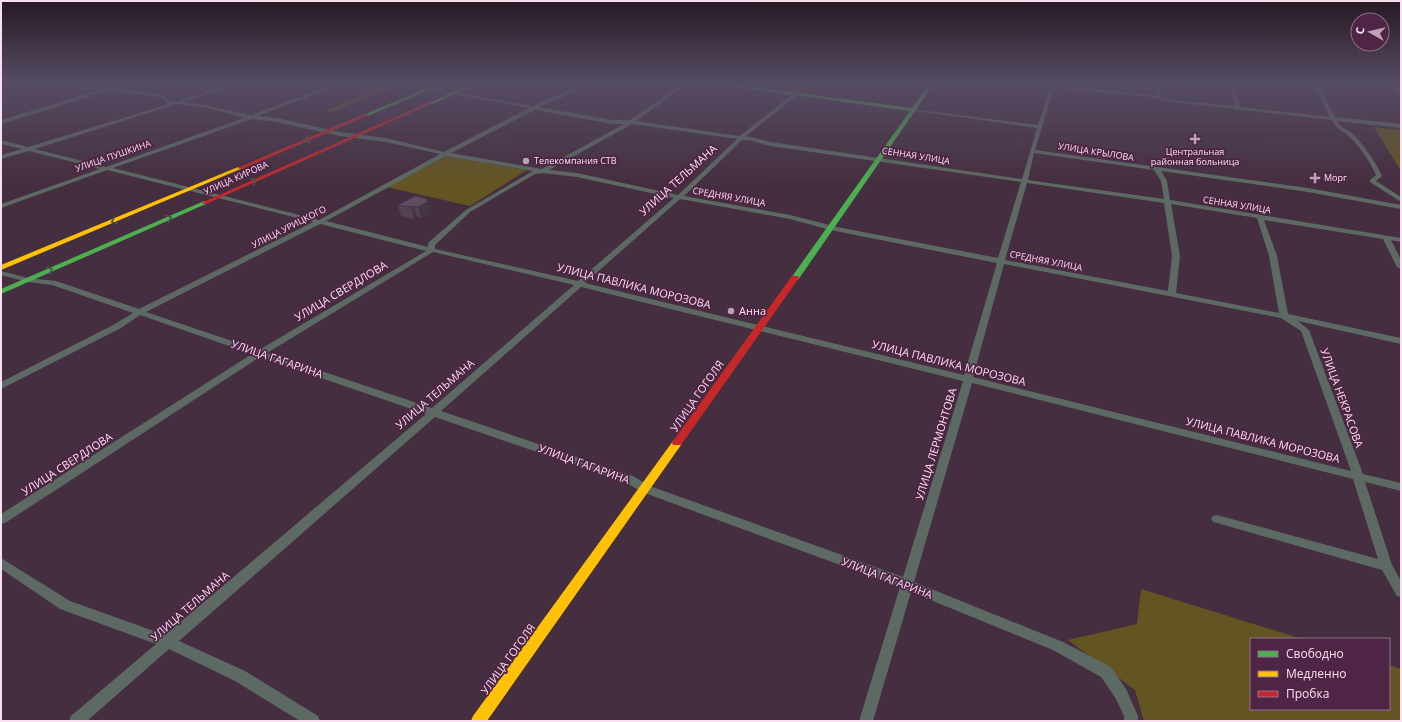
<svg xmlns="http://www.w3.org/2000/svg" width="1402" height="722" font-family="'Open Sans',sans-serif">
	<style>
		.green { fill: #635521 }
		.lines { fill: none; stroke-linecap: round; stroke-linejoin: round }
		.street { fill: #5d6a63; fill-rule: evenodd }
		.fast { fill: #4caf50; fill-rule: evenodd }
		.slow { fill: #ffc107; fill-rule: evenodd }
		.jam { fill: #c62828; fill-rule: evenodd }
		.wall { fill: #534253 }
		.shaded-wall { fill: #433644 }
		.building { fill: #604d61; stroke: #433644 }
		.oneway { stroke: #4d5548 }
		.poi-dot { fill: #bba1b3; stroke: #4e2544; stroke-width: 1.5 }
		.labels { text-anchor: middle; stroke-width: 3.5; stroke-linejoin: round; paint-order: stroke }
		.far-street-label { font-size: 9px; fill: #fadff2; stroke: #4e2544 }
		.far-poi-label { font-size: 9px; fill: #fadff2; stroke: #4e2544; text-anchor: start }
		.street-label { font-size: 11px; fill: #fadff2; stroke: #4e2544 }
		.poi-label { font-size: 11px; fill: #fadff2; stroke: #4e2544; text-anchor: start }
	</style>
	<rect width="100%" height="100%" fill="#452e3f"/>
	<!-- green -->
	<path class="green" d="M 356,82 L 397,82 L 404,83 L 331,112 L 324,111 L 365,95 L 362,94 L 374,90 L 352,85 Z
		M 1374,127 L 1401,130 L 1401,171 Z
		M 447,156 L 527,170 L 470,206 L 387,187 Z
		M 1141,589 L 1302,639 L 1251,639 L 1251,709 L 1389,709 L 1389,665 L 1401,669 L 1401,721 L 1144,721 L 1135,690 L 1068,640 L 1137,624 Z"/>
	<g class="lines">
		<!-- street -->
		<path class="street" d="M 21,82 L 29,82 L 1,90 L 1,88 Z
			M 53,82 L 63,82 L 89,88 L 113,88 L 162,95 L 170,101 L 176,102 L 236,82 L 244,82 L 183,102 L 209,106 L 251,115 L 340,82 L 347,82 L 258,116 L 277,118 L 340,132 L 386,138 L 444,152 L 529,108 L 429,90 L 427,88 L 533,106 L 549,98 L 562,94 L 582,82 L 586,82 C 579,93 551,101 539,107 L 612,120 L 630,120 L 685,82 L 690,82 L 636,121 L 740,136 L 790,96 L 803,82 L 808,82 L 794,98 L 746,136 L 771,142 L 1022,179 L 1037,128 L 910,110 L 912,109 L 1038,125 L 1050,87 L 1008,82 L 1051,85 L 1052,82 L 1056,82 L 1055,85 L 1151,95 L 1156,94 L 1156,82 L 1160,82 L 1160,95 L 1158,96 L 1164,99 L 1235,106 L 1229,82 L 1233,82 L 1240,107 L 1330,117 L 1312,82 L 1316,82 L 1335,117 L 1401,124 L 1401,128 L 1337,121 C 1342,129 1350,130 1356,137 C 1366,148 1376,163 1382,176 L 1376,181 L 1401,197 L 1401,202 L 1370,182 L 1370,180 L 1376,175 C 1371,163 1361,149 1352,139 C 1344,130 1338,132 1332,120 L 1164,101 L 1151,97 L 1054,88 L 1035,150 L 1308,188 L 1401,205 L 1401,209 L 1308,192 L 1161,171 L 1167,181 L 1170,200 L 1401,238 L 1401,242 L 1391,240 L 1401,260 L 1401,269 L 1397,267 L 1383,239 L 1264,220 L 1277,256 L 1288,314 L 1401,338 L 1401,344 L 1298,321 L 1309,330 L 1363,474 L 1401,483 L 1401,491 L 1365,482 L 1392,565 L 1401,581 L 1401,597 L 1397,596 L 1382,570 L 1217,523 L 1213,522 L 1211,519 L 1213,516 L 1217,515 L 1378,559 L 1353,479 L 972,383 L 914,582 L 1063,642 L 1111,667 L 1126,689 L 1138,716 L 1138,721 L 1124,721 L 1124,716 L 1116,699 L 1101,677 L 1053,650 L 911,592 L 873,721 L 859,721 L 900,587 L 642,492 L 625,482 L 435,417 L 179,641 L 245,671 L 318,716 L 320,721 L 300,721 L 235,681 L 169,649 L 87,721 L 69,721 L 71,716 L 156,644 L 60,609 L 1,569 L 1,558 L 70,601 L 165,635 L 426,414 L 260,357 L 5,523 L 1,524 L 1,514 L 252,354 L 140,315 L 121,328 L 1,389 L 1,382 L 115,324 L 133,313 L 52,285 L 28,282 L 1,275 L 1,271 L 28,278 L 56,281 L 139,309 L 313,222 L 107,170 L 1,208 L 1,204 L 100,169 L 29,151 L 1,159 L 1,155 L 22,149 L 1,144 L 1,140 L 28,147 L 169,104 L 166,103 L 166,101 L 161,97 L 105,90 L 105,92 L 1,124 L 1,120 L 100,90 L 89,90 ZM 176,104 L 209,108 L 244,118 L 106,167 L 35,149 ZM 535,110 L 612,124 L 624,124 L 542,169 L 451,153 ZM 252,119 L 277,122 L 340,136 L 386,142 L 440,154 L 319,220 L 113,168 ZM 632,124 L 737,139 L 678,195 L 577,173 L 549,170 ZM 742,140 L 749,140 L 770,146 L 1021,182 L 998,258 L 832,226 L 822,223 L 790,215 L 684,196 ZM 1034,153 L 1154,170 L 1161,181 L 1164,199 L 1028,180 ZM 446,156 L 533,171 L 466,210 L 428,243 L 428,247 L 326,221 ZM 543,173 L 577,177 L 674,198 L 578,281 L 435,249 L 435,245 L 470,212 L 535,174 ZM 1027,183 L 1164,203 L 1172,256 L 1168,291 L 1005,260 ZM 680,199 L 790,219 L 830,230 L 997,263 L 964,375 L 585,283 ZM 1171,204 L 1257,218 L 1269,256 L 1279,313 L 1176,293 L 1180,256 ZM 320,224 L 426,251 L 259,350 L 146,312 ZM 433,252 L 574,285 L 432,408 L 267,353 ZM 1004,264 L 1281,318 L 1301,331 L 1351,471 L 973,377 ZM 581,287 L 963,381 L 903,577 L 650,486 L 633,476 L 441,411 Z
			M 135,82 L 144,82 L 120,88 L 118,87 Z
			M 1386,82 L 1391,82 L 1401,93 L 1401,97 Z"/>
		<!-- fast -->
		<path class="fast" d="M 441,82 L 448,82 L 368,116 L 363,115 Z
			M 475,82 L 482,82 L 433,104 L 429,103 Z
			M 699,82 L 714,82 L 912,108 L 930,82 L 935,82 L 798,280 L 795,280 L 791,278 L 910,111 Z
			M 204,201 L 207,203 L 206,204 L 1,294 L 1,289 Z"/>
		<!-- slow -->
		<path class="slow" d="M 238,167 L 243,168 L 1,270 L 1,265 Z
			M 677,440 L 681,441 L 682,443 L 681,445 L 487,721 L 471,721 L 473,716 L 673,441 Z"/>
		<!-- jam -->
		<path class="jam" d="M 429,102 L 433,103 L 206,204 L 201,203 Z
			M 364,114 L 369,115 L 242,169 L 237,168 Z
			M 792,276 L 798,276 L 799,278 L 681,445 L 673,445 L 672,443 L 673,441 Z"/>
	</g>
	<!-- wall -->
	<path class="wall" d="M 428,201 L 431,212 L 421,218 L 417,217 L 414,219 L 401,216 L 398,205 Z"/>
	<!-- shaded-wall -->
	<path class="shaded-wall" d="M 428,199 L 431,212 L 421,218 L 418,207 Z
		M 414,206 L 417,217 L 414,219 L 411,207 Z"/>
	<!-- building -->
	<path class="building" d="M 415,196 L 428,199 L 425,200 L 429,201 L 418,207 L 414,206 L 411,207 L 398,205 Z"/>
	<!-- one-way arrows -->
	<defs><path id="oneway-chevron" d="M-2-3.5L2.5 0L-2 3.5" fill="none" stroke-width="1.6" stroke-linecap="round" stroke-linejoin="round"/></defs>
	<g class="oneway">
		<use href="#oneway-chevron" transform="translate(307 140) rotate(157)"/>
		<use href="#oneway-chevron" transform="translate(254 181) rotate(-24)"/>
		<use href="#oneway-chevron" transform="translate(169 218) rotate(-24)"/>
		<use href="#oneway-chevron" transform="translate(114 221) rotate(157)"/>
		<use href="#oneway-chevron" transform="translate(50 270) rotate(-24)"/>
	</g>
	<!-- sky -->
	<linearGradient id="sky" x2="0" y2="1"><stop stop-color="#261923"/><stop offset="0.45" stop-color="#564c63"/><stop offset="1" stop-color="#564c63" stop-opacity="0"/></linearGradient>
	<rect width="1402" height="183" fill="url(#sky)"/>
	<!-- markers -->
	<g class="poi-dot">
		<path d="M1193 133h4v4h4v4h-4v4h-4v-4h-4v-4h4z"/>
		<circle cx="526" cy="161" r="4"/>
		<path d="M1313 172h4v4h4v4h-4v4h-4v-4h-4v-4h4z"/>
		<circle cx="731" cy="311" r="4"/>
	</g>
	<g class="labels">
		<!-- far-street labels -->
		<g class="far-street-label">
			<text transform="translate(1096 152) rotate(9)" y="3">УЛИЦА КРЫЛОВА</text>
			<text transform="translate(113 156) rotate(-19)" y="3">УЛИЦА ПУШКИНА</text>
			<text transform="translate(916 156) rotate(9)" y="3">СЕННАЯ УЛИЦА</text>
			<text transform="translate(236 178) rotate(-24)" y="3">УЛИЦА КИРОВА</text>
			<text transform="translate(729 197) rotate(10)" y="3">СРЕДНЯЯ УЛИЦА</text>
			<text transform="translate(1237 205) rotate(9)" y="3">СЕННАЯ УЛИЦА</text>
			<text transform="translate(289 227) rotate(-27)" y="3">УЛИЦА УРИЦКОГО</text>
			<text transform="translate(1046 261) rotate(11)" y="3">СРЕДНЯЯ УЛИЦА</text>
		</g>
		<!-- far-poi labels -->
		<g class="far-poi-label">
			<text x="1195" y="155" text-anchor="middle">Центральная<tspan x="1195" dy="10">районная больница</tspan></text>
			<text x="534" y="164">Телекомпания СТВ</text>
			<text x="1324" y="181">Морг</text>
		</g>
		<!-- street labels -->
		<g class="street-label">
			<text transform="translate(678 180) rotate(-42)" y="4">УЛИЦА ТЕЛЬМАНА</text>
			<text transform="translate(634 286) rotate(14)" y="4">УЛИЦА ПАВЛИКА МОРОЗОВА</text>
			<text transform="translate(341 291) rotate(-31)" y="4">УЛИЦА СВЕРДЛОВА</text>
			<text transform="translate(277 359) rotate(19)" y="4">УЛИЦА ГАГАРИНА</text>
			<text transform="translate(949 363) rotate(14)" y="4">УЛИЦА ПАВЛИКА МОРОЗОВА</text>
			<text transform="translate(435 394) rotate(-41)" y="4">УЛИЦА ТЕЛЬМАНА</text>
			<text transform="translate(697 396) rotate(-55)" y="4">УЛИЦА ГОГОЛЯ</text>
			<text transform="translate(1342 398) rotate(70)" y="4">УЛИЦА НЕКРАСОВА</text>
			<text transform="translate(1263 440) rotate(14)" y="4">УЛИЦА ПАВЛИКА МОРОЗОВА</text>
			<text transform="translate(936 444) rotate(-73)" y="4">УЛИЦА ЛЕРМОНТОВА</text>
			<text transform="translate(67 464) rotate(-33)" y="4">УЛИЦА СВЕРДЛОВА</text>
			<text transform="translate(584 464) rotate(20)" y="4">УЛИЦА ГАГАРИНА</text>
			<text transform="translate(887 578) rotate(21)" y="4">УЛИЦА ГАГАРИНА</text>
			<text transform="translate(190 606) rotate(-41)" y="4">УЛИЦА ТЕЛЬМАНА</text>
			<text transform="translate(508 659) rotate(-54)" y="4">УЛИЦА ГОГОЛЯ</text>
		</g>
		<!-- poi labels -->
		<g class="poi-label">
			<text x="739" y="315">Анна</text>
		</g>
	</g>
	<!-- border -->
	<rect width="1402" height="722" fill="none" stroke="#fadff2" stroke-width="4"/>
	<!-- legend -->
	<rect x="1250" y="638" width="140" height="72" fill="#4e2544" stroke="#936f8a"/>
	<rect x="1258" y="651" width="20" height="6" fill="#4caf50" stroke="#936f8a"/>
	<text x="1286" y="658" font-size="12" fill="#fadff2">Свободно</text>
	<rect x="1258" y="671" width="20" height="6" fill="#ffc107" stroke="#936f8a"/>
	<text x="1286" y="678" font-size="12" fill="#fadff2">Медленно</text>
	<rect x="1258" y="691" width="20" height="6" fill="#c62828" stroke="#936f8a"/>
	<text x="1286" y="698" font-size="12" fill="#fadff2">Пробка</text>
	<!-- north arrow -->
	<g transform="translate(1370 32) rotate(278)"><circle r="19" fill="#4e2544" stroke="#936f8a"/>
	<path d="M0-3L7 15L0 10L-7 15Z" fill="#bba1b3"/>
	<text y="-6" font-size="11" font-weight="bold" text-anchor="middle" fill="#fadff2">С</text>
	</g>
</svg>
